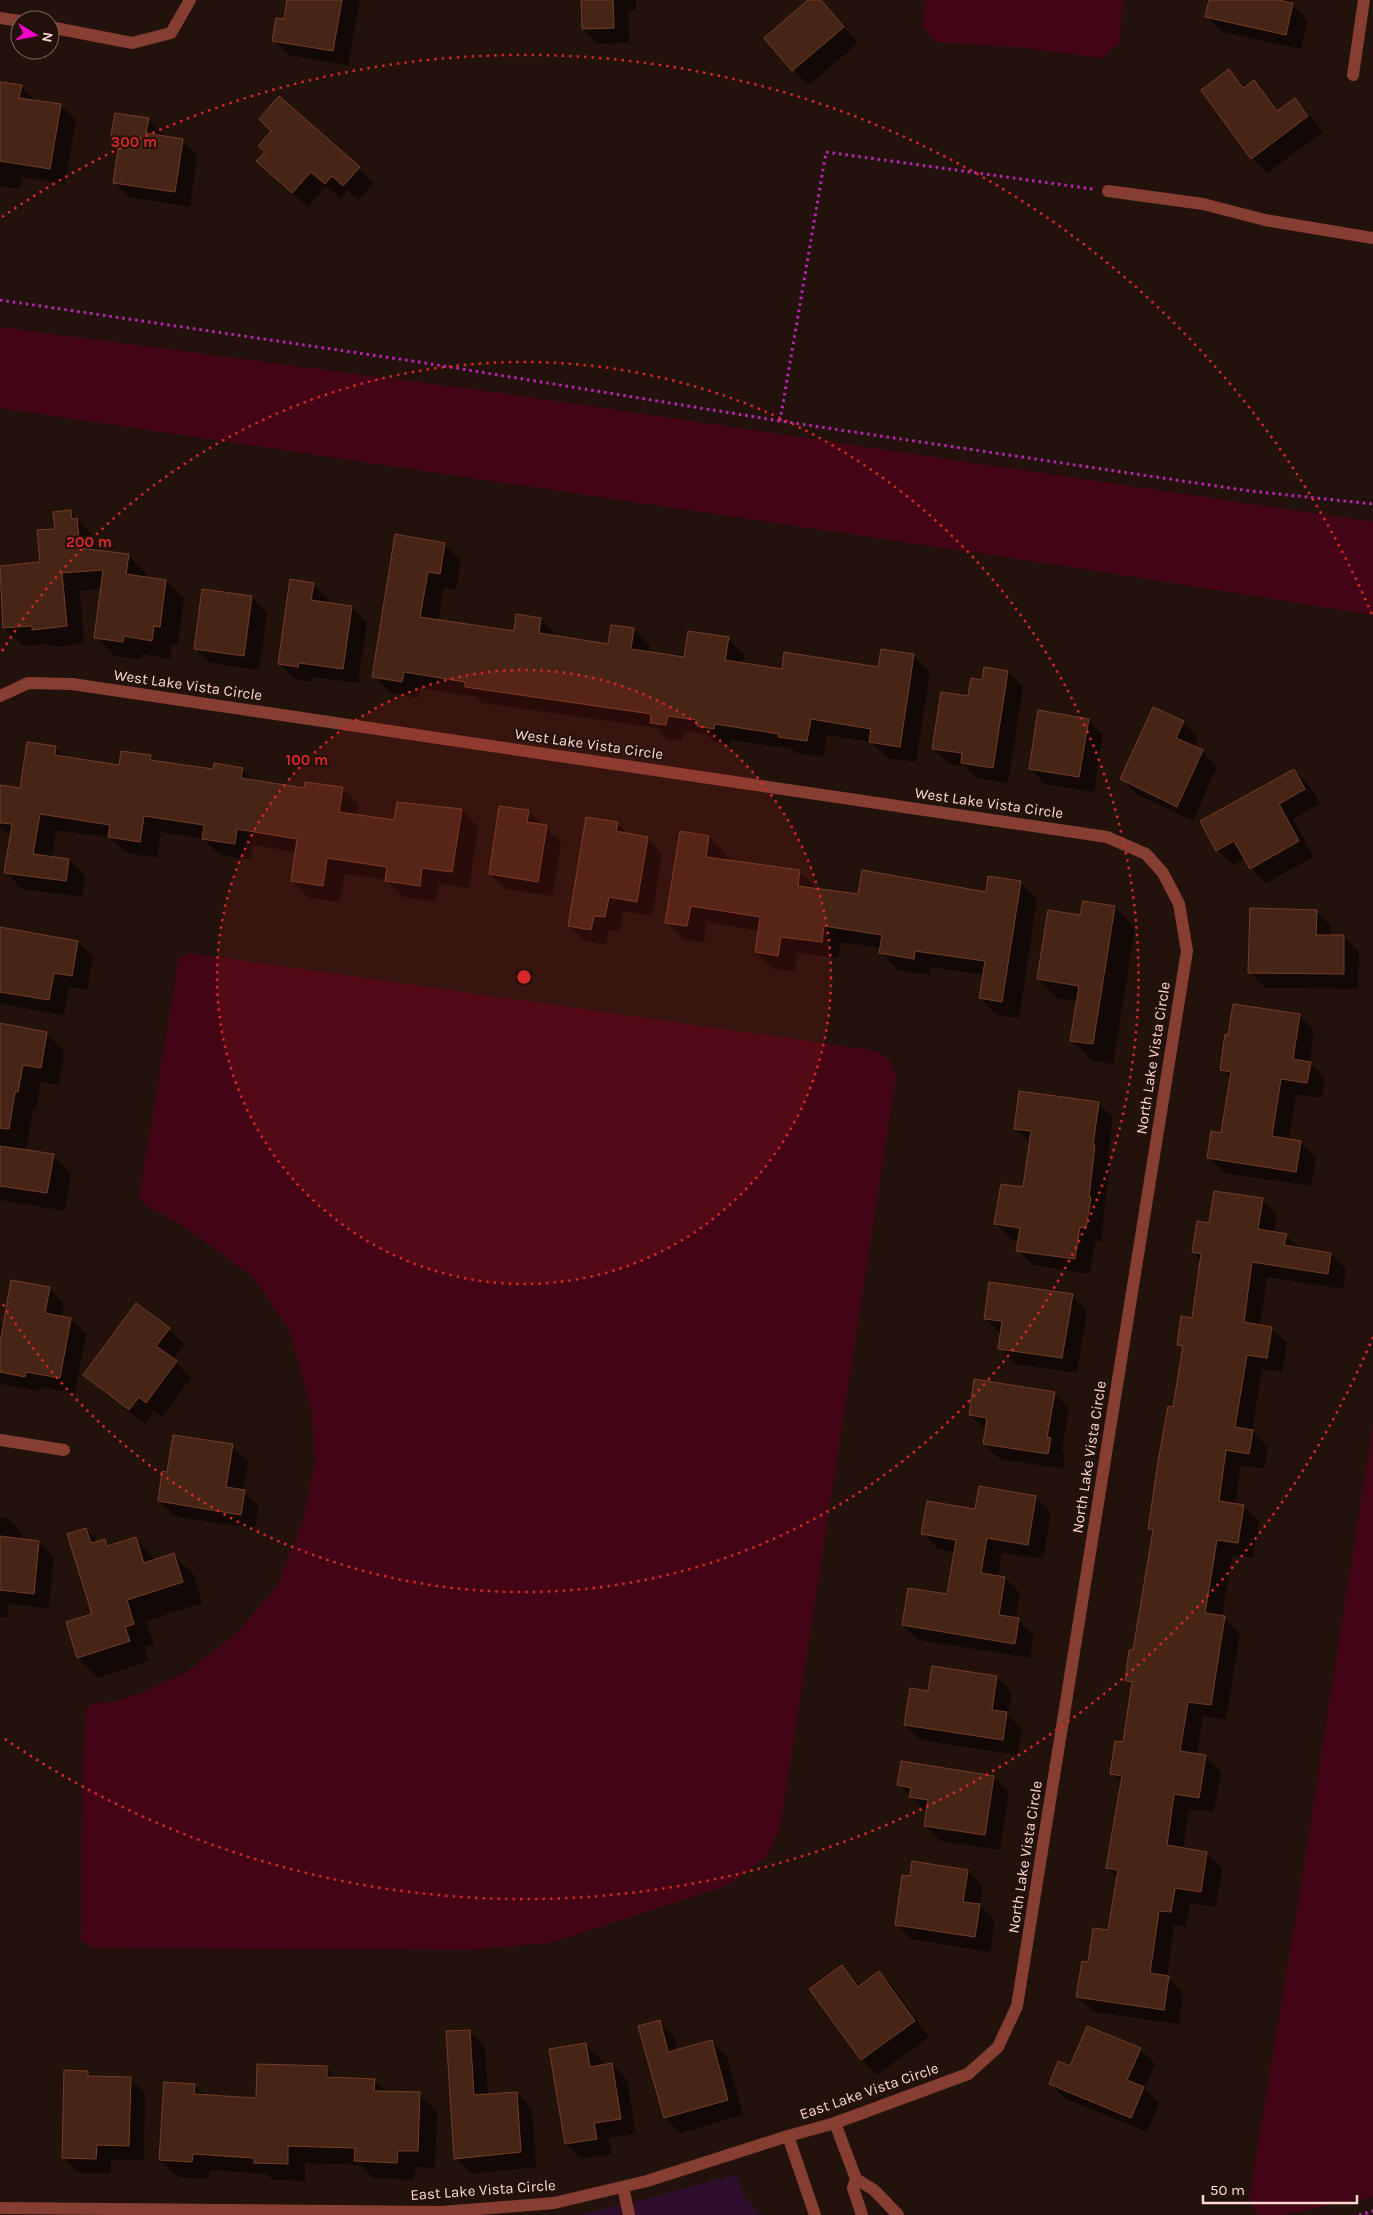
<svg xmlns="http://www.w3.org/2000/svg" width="1373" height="2215" font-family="Karla,sans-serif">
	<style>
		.green { fill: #2e0e2c }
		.water { fill: #430515 }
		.shadow { fill: #0007 }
		.building { fill: #462516; stroke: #743d26 }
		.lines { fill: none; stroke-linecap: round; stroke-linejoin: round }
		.path { stroke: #be23b8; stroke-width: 3; stroke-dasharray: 2.5 4; stroke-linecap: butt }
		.minor { stroke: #873e32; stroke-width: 12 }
		.ring { fill: none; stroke: #d62828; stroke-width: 2.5; stroke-dasharray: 2.5 5 }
		.labels { text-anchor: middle; stroke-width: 4; stroke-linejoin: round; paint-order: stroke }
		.street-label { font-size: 15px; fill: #ffd9ce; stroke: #23120c }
		.centre { fill: #d62828; stroke: #23120c; stroke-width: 2.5 }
		.ring-label { font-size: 15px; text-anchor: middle; font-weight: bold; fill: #d62828; stroke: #23120c; stroke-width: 4; stroke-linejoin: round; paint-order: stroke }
	</style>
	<rect width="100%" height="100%" fill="#23120c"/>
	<!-- green -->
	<path class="green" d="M 736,2174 L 746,2198 L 761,2215 L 578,2215 L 650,2198 Z"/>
	<!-- water -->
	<path class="water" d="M 926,0 L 1123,0 L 1120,42 L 1102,58 L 1026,48 L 936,42 L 922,26 Z
		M 0,327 L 516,395 L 1373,522 L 1373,615 L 1072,567 L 0,408 Z
		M 190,953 L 877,1051 L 891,1062 L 896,1077 L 780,1829 L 767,1856 L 729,1885 L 554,1942 L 471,1950 L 93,1948 L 81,1941 L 83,1764 L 86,1709 L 91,1703 L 113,1702 L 144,1692 L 188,1671 L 237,1633 L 277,1586 L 303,1521 L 315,1461 L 311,1408 L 290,1332 L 253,1277 L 182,1225 L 147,1206 L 139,1198 L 179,958 Z
		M 1373,1424 L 1373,2197 L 1283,2215 L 1257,2215 L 1249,2198 L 1299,1897 Z"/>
	<!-- shadow -->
	<path class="shadow" d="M 289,0 L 360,0 L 348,65 L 289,55 L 274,40 L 285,20 Z
		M 582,0 L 636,0 L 636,10 L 628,10 L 629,43 L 598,44 L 583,29 Z
		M 810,0 L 820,0 L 858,43 L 808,86 L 766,38 Z
		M 1210,0 L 1292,0 L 1291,4 L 1308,20 L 1301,49 L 1222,32 L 1206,16 Z
		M 1229,70 L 1246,88 L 1254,82 L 1279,111 L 1295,99 L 1310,115 L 1323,132 L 1267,173 L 1252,158 Z
		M 0,83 L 21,86 L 36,101 L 60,105 L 76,120 L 65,184 L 22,177 L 20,189 L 0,186 Z
		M 148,119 L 163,134 L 163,137 L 182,140 L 197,155 L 190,207 L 129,197 L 114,182 L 119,149 L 111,141 Z
		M 266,152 L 359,168 L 374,183 L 359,200 L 348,191 L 341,199 L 326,186 L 308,207 L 258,161 Z
		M 71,512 L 95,538 L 96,551 L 128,555 L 146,573 L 146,578 L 166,581 L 184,599 L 178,644 L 172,644 L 170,659 L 142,654 L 141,659 L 114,656 L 96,637 L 102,589 L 80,591 L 84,644 L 52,647 L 48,644 L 23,646 L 4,628 L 0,567 L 42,563 L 56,530 Z
		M 396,536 L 444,544 L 461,560 L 456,590 L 444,587 L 438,621 L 515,632 L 541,619 L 557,637 L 609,645 L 612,626 L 634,629 L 650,646 L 649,653 L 685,658 L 728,638 L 744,655 L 743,664 L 783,671 L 879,669 L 882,651 L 914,656 L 930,672 L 916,762 L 887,758 L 871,742 L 827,735 L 824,757 L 796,753 L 792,749 L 731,740 L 730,745 L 714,742 L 708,735 L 684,731 L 682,741 L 667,739 L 657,728 L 482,703 L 476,697 L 420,688 L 418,698 L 390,693 L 374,676 Z
		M 313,584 L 328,599 L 328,604 L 351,607 L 367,623 L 358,683 L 313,677 L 313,682 L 295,679 L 279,664 Z
		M 252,597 L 267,612 L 259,670 L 210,663 L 195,648 Z
		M 1008,672 L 1023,687 L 1008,783 L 977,778 L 965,766 L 949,764 L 934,749 L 969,697 L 983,681 Z
		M 1088,720 L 1103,735 L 1094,792 L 1045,784 L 1030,768 Z
		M 1183,722 L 1198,737 L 1194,747 L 1202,751 L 1217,767 L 1193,821 L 1137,794 L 1122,779 Z
		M 55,748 L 66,758 L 120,766 L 122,752 L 151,757 L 156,762 L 214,770 L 243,769 L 256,782 L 305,790 L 342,788 L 359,805 L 357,816 L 395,821 L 462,810 L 478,827 L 469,888 L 439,884 L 436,902 L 403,897 L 386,880 L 344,874 L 340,902 L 309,898 L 292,881 L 296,852 L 253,845 L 251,860 L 220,855 L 203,839 L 161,832 L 157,858 L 126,853 L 111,838 L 56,830 L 52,857 L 69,860 L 85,876 L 82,897 L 22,889 L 6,872 L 11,837 L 0,826 L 0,792 L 22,789 Z
		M 1294,770 L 1309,785 L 1320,804 L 1293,819 L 1314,857 L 1266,883 L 1251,868 L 1245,858 L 1233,865 L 1217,850 Z
		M 528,811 L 561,842 L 553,896 L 505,889 L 490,874 Z
		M 617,823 L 628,834 L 647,838 L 662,853 L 652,916 L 623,911 L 620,932 L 609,930 L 606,945 L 584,941 L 569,926 Z
		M 681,833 L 709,837 L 726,854 L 725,861 L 800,872 L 817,888 L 859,895 L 987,893 L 1020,882 L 1037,899 L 1019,1018 L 997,1015 L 980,998 L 984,975 L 931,967 L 930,975 L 898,970 L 881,953 L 882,948 L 841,942 L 838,958 L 797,953 L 795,972 L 773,969 L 756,952 L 759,931 L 707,922 L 704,943 L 683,939 L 666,922 Z
		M 1115,907 L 1135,928 L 1113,1064 L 1092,1061 L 1072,1040 L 1078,1002 L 1058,999 L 1038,979 L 1081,917 Z
		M 1316,911 L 1331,926 L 1331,936 L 1344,936 L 1359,952 L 1358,989 L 1265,988 L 1250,972 Z
		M 0,928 L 78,942 L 93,957 L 87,990 L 69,987 L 64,1015 L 0,1004 Z
		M 1299,1015 L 1314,1031 L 1309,1062 L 1325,1078 L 1322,1098 L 1296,1094 L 1289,1140 L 1300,1142 L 1316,1158 L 1311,1186 L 1224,1173 L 1208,1158 L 1222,1134 L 1231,1079 L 1221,1069 Z
		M 0,1025 L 46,1033 L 64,1051 L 59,1085 L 41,1082 L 36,1110 L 33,1109 L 26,1151 L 53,1156 L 71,1174 L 65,1211 L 0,1200 Z
		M 1098,1103 L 1113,1118 L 1108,1159 L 1110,1162 L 1101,1242 L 1095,1241 L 1090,1274 L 1033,1265 L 1018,1250 L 1019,1241 L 1011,1239 L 996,1224 L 1024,1189 L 1031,1144 L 1015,1128 Z
		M 1262,1200 L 1277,1215 L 1274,1233 L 1286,1235 L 1300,1249 L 1331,1254 L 1346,1269 L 1343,1289 L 1267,1277 L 1260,1326 L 1271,1328 L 1287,1343 L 1282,1372 L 1262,1369 L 1252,1431 L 1268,1447 L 1264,1469 L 1241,1465 L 1235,1505 L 1243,1506 L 1259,1521 L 1253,1558 L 1232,1555 L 1222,1617 L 1240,1633 L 1226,1720 L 1203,1716 L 1197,1755 L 1206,1757 L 1221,1772 L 1214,1812 L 1189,1809 L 1183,1849 L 1207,1853 L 1222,1868 L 1216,1907 L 1190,1903 L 1186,1927 L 1174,1925 L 1167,1977 L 1183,1993 L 1179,2024 L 1093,2012 L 1078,1997 L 1089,1963 L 1109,1932 L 1118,1878 L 1107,1867 L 1122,1784 L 1112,1774 L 1124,1744 L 1132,1687 L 1126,1681 L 1134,1652 L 1153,1533 L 1149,1528 L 1174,1408 L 1184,1349 L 1179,1344 L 1193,1319 L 1201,1260 L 1193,1252 L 1210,1224 Z
		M 49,1288 L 64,1304 L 62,1317 L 70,1319 L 86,1334 L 75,1393 L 41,1387 L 40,1391 L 0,1384 L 0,1324 L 5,1324 Z
		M 1072,1295 L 1087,1310 L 1077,1373 L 1015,1364 L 1000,1349 L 1000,1334 L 985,1318 Z
		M 136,1305 L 169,1329 L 184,1344 L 173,1360 L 191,1378 L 162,1417 L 154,1411 L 145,1424 L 100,1390 L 85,1374 Z
		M 1054,1393 L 1069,1408 L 1062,1451 L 1065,1454 L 1063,1469 L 1000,1459 L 984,1444 L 985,1430 L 970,1415 Z
		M 232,1446 L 248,1461 L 243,1491 L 259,1506 L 255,1529 L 174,1516 L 159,1501 L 168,1474 Z
		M 1035,1497 L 1051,1512 L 1043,1559 L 1002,1553 L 998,1577 L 1005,1578 L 1020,1593 L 1016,1619 L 1019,1620 L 1034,1635 L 1030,1658 L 918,1640 L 903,1625 L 948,1595 L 955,1552 L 938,1549 L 923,1533 Z
		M 0,1517 L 7,1518 L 22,1533 L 22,1540 L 39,1542 L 54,1557 L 49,1608 L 9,1604 L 7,1617 L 0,1617 Z
		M 86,1529 L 99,1542 L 105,1540 L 110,1546 L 135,1538 L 156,1560 L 174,1555 L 194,1575 L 202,1603 L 146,1621 L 154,1645 L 145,1647 L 149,1661 L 98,1678 L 78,1657 L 94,1615 Z
		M 996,1677 L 1012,1692 L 1008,1715 L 1022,1729 L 1018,1755 L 920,1740 L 905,1725 L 929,1693 Z
		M 902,1762 L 994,1777 L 1009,1792 L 1000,1850 L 940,1841 L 925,1825 L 927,1812 L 898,1785 Z
		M 968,1871 L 983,1886 L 980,1905 L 995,1921 L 990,1952 L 911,1939 L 896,1924 L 911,1877 Z
		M 842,1966 L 860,1986 L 879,1973 L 894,1988 L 929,2037 L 877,2075 L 862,2060 L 811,1989 Z
		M 659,2021 L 674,2037 L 678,2051 L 712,2041 L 727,2057 L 743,2115 L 680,2133 L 665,2118 Z
		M 469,2031 L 485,2047 L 488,2095 L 517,2093 L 532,2109 L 536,2167 L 471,2174 L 456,2158 Z
		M 586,2044 L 601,2060 L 602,2066 L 612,2064 L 627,2080 L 636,2134 L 609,2138 L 612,2154 L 581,2159 L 566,2144 Z
		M 1140,2049 L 1155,2064 L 1145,2089 L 1159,2103 L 1147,2132 L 1066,2099 L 1050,2084 L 1071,2067 Z
		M 326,2067 L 338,2079 L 374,2080 L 387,2093 L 419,2094 L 437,2111 L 435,2168 L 415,2167 L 414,2180 L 373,2178 L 360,2165 L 305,2163 L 305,2181 L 273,2180 L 267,2174 L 210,2170 L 209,2179 L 178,2177 L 160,2160 L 195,2085 L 206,2096 L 257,2100 Z
		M 87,2072 L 93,2078 L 130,2078 L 145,2094 L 144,2160 L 111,2160 L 111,2173 L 79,2173 L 63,2157 Z"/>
	<!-- building -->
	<path class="building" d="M 287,0 L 342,0 L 333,51 L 272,41 L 276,18 L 284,19 Z
		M 581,0 L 613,0 L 614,28 L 582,29 Z
		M 808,0 L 821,0 L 844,27 L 792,71 L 764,38 Z
		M 1209,0 L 1278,0 L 1293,3 L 1286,35 L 1205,17 Z
		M 1229,69 L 1243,88 L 1254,80 L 1277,111 L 1295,98 L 1308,116 L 1251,159 L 1201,90 Z
		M 0,82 L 22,85 L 19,98 L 61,104 L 50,169 L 0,161 Z
		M 279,96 L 360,167 L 343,186 L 332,176 L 325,184 L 311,172 L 292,193 L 256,161 L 265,152 L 258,146 L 271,131 L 259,119 Z
		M 115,113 L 149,118 L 146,133 L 183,139 L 175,192 L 113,183 L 119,143 L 110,141 Z
		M 71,510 L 72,519 L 77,518 L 80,548 L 129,554 L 126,574 L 166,580 L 160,627 L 154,626 L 152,641 L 124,636 L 123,642 L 94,638 L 103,570 L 62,573 L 67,626 L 32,630 L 32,626 L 3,628 L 0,566 L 40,562 L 37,530 L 55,529 L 53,512 Z
		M 395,534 L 445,543 L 440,574 L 428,572 L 420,617 L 514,631 L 516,614 L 541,618 L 539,633 L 608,644 L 611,625 L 634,628 L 631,649 L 684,657 L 688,631 L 729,637 L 725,660 L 782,669 L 784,652 L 878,667 L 881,649 L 914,654 L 900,747 L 869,742 L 871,729 L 811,719 L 807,741 L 778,737 L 779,734 L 715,724 L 714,729 L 697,726 L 697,720 L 668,716 L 666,725 L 650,723 L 651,714 L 465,687 L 465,682 L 404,672 L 402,682 L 372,677 Z
		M 290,579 L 314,583 L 311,600 L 352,606 L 343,669 L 299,663 L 298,667 L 278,664 Z
		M 202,589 L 252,596 L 244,656 L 194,649 Z
		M 984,667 L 1008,671 L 993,768 L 961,763 L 962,753 L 932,749 L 941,692 L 968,696 L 971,678 L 982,680 Z
		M 1153,707 L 1184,721 L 1176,738 L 1203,750 L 1177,807 L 1120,779 Z
		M 1038,710 L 1089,719 L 1079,777 L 1029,769 Z
		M 27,742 L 56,746 L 55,755 L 119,765 L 121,751 L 151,755 L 150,760 L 213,769 L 214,763 L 243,768 L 241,778 L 304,788 L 305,782 L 343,787 L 339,812 L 394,820 L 397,802 L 462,809 L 452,872 L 422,868 L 420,886 L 385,881 L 387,867 L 327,858 L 323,886 L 291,881 L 297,839 L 237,829 L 235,844 L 202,839 L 204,825 L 144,816 L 140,842 L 108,837 L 110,825 L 40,814 L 33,854 L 69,859 L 66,881 L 4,873 L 12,824 L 0,823 L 0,785 L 20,788 Z
		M 1294,769 L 1305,789 L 1279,804 L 1299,841 L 1250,869 L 1234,841 L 1216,851 L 1200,821 Z
		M 499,806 L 529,810 L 527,822 L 547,825 L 538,882 L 489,874 Z
		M 586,817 L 618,822 L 616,831 L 648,837 L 637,902 L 609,897 L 605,917 L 594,916 L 591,930 L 568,926 Z
		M 680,831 L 709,836 L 706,857 L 800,870 L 798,886 L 858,894 L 862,870 L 986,892 L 988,876 L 1021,881 L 1002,1002 L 979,998 L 985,961 L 915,951 L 914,959 L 879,953 L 882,935 L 824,926 L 822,942 L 781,937 L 778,956 L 755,952 L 760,917 L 691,906 L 687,926 L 665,923 Z
		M 1083,901 L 1115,906 L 1093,1044 L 1070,1041 L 1079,986 L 1037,979 L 1048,910 L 1080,915 Z
		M 1250,908 L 1317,910 L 1316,935 L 1344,935 L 1344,974 L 1248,973 Z
		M 0,927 L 78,941 L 72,976 L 54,973 L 49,1000 L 0,992 Z
		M 1233,1004 L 1300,1014 L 1293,1059 L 1311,1062 L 1307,1083 L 1281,1079 L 1272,1136 L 1301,1141 L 1296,1172 L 1207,1158 L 1211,1131 L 1221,1133 L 1231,1072 L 1220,1070 L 1225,1034 L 1228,1035 Z
		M 0,1023 L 47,1032 L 41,1068 L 23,1065 L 18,1092 L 15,1092 L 9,1129 L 0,1128 Z
		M 1019,1091 L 1099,1102 L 1093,1145 L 1095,1145 L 1089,1197 L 1091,1197 L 1086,1228 L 1080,1227 L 1075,1259 L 1016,1251 L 1020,1228 L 994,1224 L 1001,1184 L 1023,1187 L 1031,1131 L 1014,1129 Z
		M 0,1146 L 54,1154 L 47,1193 L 0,1186 Z
		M 1214,1191 L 1263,1198 L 1258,1229 L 1287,1234 L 1284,1245 L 1331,1253 L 1328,1274 L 1252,1262 L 1244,1322 L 1272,1327 L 1267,1358 L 1247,1355 L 1235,1427 L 1253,1430 L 1249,1454 L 1226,1450 L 1219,1501 L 1244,1505 L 1238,1543 L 1217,1540 L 1205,1613 L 1225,1616 L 1211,1705 L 1188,1702 L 1180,1751 L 1206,1755 L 1199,1798 L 1174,1794 L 1167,1845 L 1207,1852 L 1201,1892 L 1175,1888 L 1171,1912 L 1159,1911 L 1150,1973 L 1169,1976 L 1164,2010 L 1076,1997 L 1082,1961 L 1088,1962 L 1093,1928 L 1108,1930 L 1118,1870 L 1106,1868 L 1122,1776 L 1110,1774 L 1115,1741 L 1123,1742 L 1132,1682 L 1125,1681 L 1129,1650 L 1133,1650 L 1153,1530 L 1148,1529 L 1158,1462 L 1168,1406 L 1173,1407 L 1183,1346 L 1177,1345 L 1181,1316 L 1192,1318 L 1201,1254 L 1192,1252 L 1197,1221 L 1209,1223 Z
		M 11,1280 L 50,1287 L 45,1313 L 71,1318 L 60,1378 L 26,1372 L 25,1377 L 0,1372 L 0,1343 Z
		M 989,1282 L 1073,1294 L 1062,1358 L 998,1349 L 1002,1321 L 984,1319 Z
		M 136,1303 L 170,1328 L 156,1346 L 177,1361 L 146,1403 L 139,1397 L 129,1410 L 83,1375 Z
		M 974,1379 L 1055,1392 L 1047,1437 L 1051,1438 L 1048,1454 L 983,1444 L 987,1418 L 969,1415 Z
		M 173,1435 L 233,1444 L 226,1487 L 245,1490 L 241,1515 L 158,1501 L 162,1471 L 167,1472 Z
		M 979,1486 L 1036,1496 L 1028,1545 L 987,1538 L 981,1573 L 1005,1577 L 999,1615 L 1019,1618 L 1015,1644 L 902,1625 L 908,1588 L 947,1594 L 956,1540 L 921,1534 L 927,1501 L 975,1509 Z
		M 86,1528 L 91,1543 L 105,1539 L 107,1546 L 136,1537 L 144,1563 L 174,1553 L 183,1582 L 127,1600 L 134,1624 L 125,1627 L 130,1641 L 77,1658 L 66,1622 L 92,1614 L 67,1534 Z
		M 0,1536 L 39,1541 L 34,1594 L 0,1590 Z
		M 932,1666 L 997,1676 L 992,1710 L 1007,1712 L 1003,1740 L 904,1725 L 910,1688 L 928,1691 Z
		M 901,1761 L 994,1776 L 985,1835 L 924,1826 L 928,1800 L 909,1797 L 911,1788 L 897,1785 Z
		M 912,1861 L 968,1870 L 963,1902 L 980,1904 L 975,1937 L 895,1925 L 902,1875 L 910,1876 Z
		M 842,1965 L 858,1987 L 879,1971 L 915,2021 L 861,2060 L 809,1989 Z
		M 660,2020 L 668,2052 L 712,2040 L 728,2100 L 664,2118 L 638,2026 Z
		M 1087,2026 L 1141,2048 L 1127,2080 L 1144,2087 L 1131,2118 L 1049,2084 L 1058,2061 L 1070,2066 Z
		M 470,2030 L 474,2095 L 517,2092 L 521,2152 L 454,2159 L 446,2031 Z
		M 586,2043 L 590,2067 L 612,2063 L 621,2119 L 594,2123 L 597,2139 L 565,2144 L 549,2049 Z
		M 257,2064 L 327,2066 L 327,2077 L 375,2079 L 374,2091 L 420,2092 L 418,2151 L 398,2151 L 397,2163 L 354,2161 L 355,2148 L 288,2146 L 288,2164 L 254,2163 L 254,2158 L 193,2154 L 192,2162 L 159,2160 L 164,2082 L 195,2084 L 194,2094 L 256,2098 Z
		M 64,2070 L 88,2071 L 88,2076 L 131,2077 L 129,2146 L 97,2145 L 96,2159 L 62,2158 Z"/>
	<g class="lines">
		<!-- path -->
		<path class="path" d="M 0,300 L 419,362 L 780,421 L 1250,491 L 1373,504
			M 780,421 L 826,152 L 1093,189
			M 1359,2215 L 1373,2211"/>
		<!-- minor -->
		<path class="minor" d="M 0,18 L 20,21
			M 50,27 L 132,43 L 171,33 L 190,0
			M 1353,75 L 1364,0
			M 1108,191 L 1203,204 L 1265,220 L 1373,238
			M 0,696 L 28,683 L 72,684 L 1107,837 L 1146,854 L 1163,873 L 1179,904 L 1187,951 L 1017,2006 L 998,2047 L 968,2074 L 835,2123 L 788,2136 L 647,2181 L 554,2203 L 441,2212 L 0,2208
			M 0,1440 L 64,1450
			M 835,2123 L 856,2179 L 874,2190 L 898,2215
			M 788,2136 L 815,2215
			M 856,2179 L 853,2188 L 862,2215
			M 623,2187 L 629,2215"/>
	</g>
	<!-- distance rings -->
	<circle cx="524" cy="977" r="307" fill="#d62828" fill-opacity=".12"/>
	<g class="ring">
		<circle cx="524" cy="977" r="307"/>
		<path d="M2 651A615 615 0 1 1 2 1303"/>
		<path d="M1373 1337A922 922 0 0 1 2 1737M2 217A922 922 0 0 1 1373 617"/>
	</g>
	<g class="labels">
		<!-- street labels -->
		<g class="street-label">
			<text transform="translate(188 685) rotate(8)" y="5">West Lake Vista Circle</text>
			<text transform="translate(589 744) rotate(8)" y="5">West Lake Vista Circle</text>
			<text transform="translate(989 803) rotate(8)" y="5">West Lake Vista Circle</text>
			<text transform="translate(1153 1058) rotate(-81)" y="5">North Lake Vista Circle</text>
			<text transform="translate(1089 1457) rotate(-81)" y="5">North Lake Vista Circle</text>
			<text transform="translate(1025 1857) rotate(-81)" y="5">North Lake Vista Circle</text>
			<text transform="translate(869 2091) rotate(-19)" y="5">East Lake Vista Circle</text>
			<text transform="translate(483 2190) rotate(-4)" y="5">East Lake Vista Circle</text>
		</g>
	</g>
	<circle cx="524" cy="977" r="8" class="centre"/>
	<g class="ring-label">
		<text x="134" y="147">300 m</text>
		<text x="89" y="547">200 m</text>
		<text x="307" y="765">100 m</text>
	</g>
	<!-- north arrow -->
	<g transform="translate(35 35) rotate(100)"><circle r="24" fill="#23120c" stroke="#7b625a"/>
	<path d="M0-4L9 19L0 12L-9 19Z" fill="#f900c7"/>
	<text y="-8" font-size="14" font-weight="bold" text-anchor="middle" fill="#ffd9ce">N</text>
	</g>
	<!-- scale -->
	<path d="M1203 2195v8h154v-8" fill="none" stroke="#ffd9ce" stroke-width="2.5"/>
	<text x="1210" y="2195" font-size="15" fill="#ffd9ce" stroke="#23120c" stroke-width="4" paint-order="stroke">50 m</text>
</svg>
